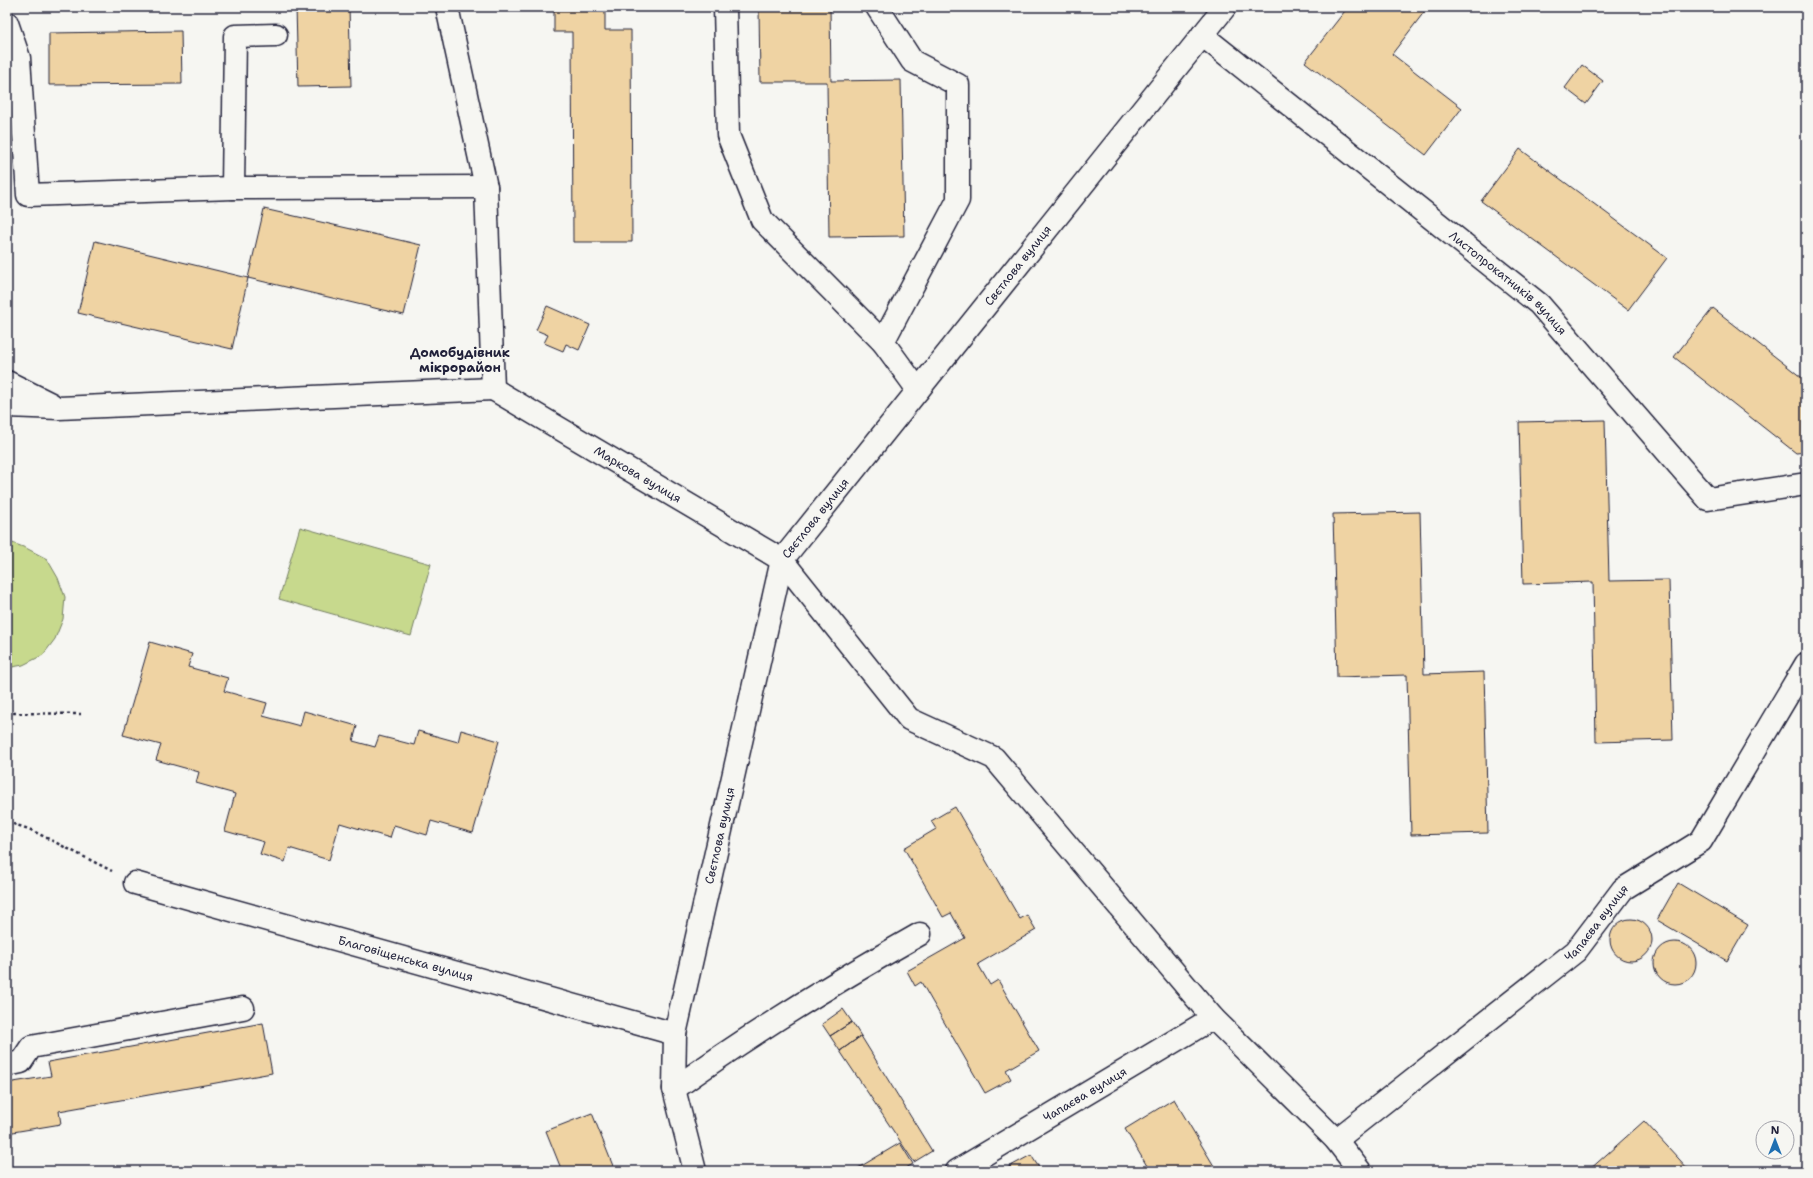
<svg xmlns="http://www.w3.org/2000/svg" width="1813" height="1178" font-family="'Shantell Sans',sans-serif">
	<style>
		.green { fill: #c7d98d; stroke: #747e64 }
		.building { fill: #efd3a3; stroke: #22223b }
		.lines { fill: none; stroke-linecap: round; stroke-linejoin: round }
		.minor-casing { stroke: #22223b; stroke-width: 25 }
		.path { stroke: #22223b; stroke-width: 2.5; stroke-dasharray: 3 3; stroke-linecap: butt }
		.minor { stroke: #f6f6f2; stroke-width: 22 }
		.labels { text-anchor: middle; stroke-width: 4; stroke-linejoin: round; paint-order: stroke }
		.street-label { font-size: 12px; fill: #22223b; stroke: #f6f6f2 }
		.neighbourhood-label { font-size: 13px; font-weight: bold; fill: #22223b; stroke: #f6f6f2 }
	</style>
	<rect width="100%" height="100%" fill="#f6f6f2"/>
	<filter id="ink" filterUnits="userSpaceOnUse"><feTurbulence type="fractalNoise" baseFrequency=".025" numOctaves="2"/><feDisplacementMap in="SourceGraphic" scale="8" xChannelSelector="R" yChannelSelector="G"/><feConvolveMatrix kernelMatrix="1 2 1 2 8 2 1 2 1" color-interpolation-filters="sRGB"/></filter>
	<g filter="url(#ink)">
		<!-- green -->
		<path class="green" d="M 300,527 L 431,564 L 411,636 L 279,599 Z
			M 7,541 L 26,548 L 47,559 L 58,578 L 65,597 L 63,619 L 55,639 L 43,655 L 23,665 L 7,668 Z"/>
		<!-- building -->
		<path class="building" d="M 296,7 L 349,7 L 351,86 L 298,87 Z
			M 554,7 L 605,7 L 605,30 L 631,30 L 632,242 L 573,242 L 572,32 L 554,32 Z
			M 759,7 L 830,7 L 831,81 L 901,80 L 904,236 L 829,237 L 827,82 L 760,82 Z
			M 1348,7 L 1428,7 L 1392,54 L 1462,108 L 1426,155 L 1305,62 Z
			M 181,31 L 182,84 L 49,85 L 49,33 Z
			M 1582,65 L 1603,81 L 1586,104 L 1565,88 Z
			M 1520,149 L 1667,258 L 1628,310 L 1481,201 Z
			M 264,209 L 421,245 L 404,315 L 248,278 L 232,349 L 78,313 L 95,241 L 248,278 Z
			M 547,306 L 590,325 L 579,350 L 566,344 L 563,351 L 544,343 L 548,335 L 536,330 Z
			M 1713,308 L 1806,381 L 1806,452 L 1796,453 L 1674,357 Z
			M 1605,420 L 1609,581 L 1669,580 L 1673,740 L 1596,742 L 1593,582 L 1523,584 L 1519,422 Z
			M 1420,512 L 1424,674 L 1484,672 L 1488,833 L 1411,835 L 1407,675 L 1337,677 L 1333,514 Z
			M 150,642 L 192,654 L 188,667 L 228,678 L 224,691 L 267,703 L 263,716 L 300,726 L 304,711 L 357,726 L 353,741 L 375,747 L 379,736 L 414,745 L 418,731 L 458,742 L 461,730 L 499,741 L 473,833 L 431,821 L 427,835 L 394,825 L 390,838 L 340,823 L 329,860 L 289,848 L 285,862 L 260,854 L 264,842 L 225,831 L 235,794 L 196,783 L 199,772 L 156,760 L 161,745 L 123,735 Z
			M 955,807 L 1020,919 L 1027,915 L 1036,930 L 978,964 L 990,985 L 998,980 L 1039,1051 L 1006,1070 L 1011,1079 L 985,1093 L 921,982 L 915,986 L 907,971 L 965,938 L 951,913 L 943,917 L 904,848 L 936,829 L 931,821 Z
			M 1678,883 L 1748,925 L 1727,961 L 1657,920 Z
			M1610 940a21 21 0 1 1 42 0a21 21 0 1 1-42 0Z
			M1654 963a21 21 0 1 1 42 0a21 21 0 1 1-42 0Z
			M 843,1009 L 852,1022 L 830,1036 L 822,1024 Z
			M 852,1022 L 861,1036 L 840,1051 L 830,1036 Z
			M 263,1023 L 272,1073 L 59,1111 L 61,1124 L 7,1133 L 7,1083 L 51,1076 L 48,1062 Z
			M 861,1036 L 932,1151 L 914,1162 L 840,1051 Z
			M 1174,1099 L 1217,1171 L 1150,1171 L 1125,1129 Z
			M 592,1113 L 615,1171 L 562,1171 L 546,1131 Z
			M 1644,1121 L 1690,1171 L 1588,1171 Z
			M 900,1143 L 913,1164 L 901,1171 L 853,1171 Z
			M 1031,1155 L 1041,1171 L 1009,1171 L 1007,1168 Z"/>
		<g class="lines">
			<defs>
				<g id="minor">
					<path d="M 447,7 L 486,187 L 493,389"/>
					<path d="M 725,7 L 728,135 L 762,220 L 883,342 L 918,390"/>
					<path d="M 877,7 L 912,61 L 958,85 L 958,200 L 883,342"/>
					<path d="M 7,23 L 19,58 L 28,195 L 233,188 L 486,187"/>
					<path id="s1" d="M 1202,35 L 1539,304 L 1708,499 L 1806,484"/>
					<path d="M 233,188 L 235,36 L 276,35"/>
					<path d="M 7,382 L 51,404"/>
					<path id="s2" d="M 493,389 L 782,560 L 909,719 L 994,758 L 1213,1018 L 1336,1140 L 1360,1171"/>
					<path d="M 7,406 L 59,408 L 493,389"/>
					<path id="s3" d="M 135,883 L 675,1034"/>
					<path d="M 7,1065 L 21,1062 L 31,1047 L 243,1008"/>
					<path d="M 674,1089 C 753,1032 835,982 920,934"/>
					<path id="s4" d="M 1336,1140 L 1576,951 L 1623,889 L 1701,841 L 1806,664"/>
					<path id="s5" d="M 695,1171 L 674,1089 L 675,1034 L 782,560 L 1225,7"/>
					<path id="s6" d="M 957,1171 L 1213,1018"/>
				</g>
			</defs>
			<!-- minor casing -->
			<use href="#minor" class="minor-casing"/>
			<!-- path -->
			<path class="path" d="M 7,713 L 81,714
				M 7,822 L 29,829 L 112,871"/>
			<!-- minor -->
			<use href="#minor" class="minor"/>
		</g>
	</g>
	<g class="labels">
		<!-- street labels -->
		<g class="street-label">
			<text dy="4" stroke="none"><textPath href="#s5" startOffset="1003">Свєтлова вулиця</textPath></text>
			<text dy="4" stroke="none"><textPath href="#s1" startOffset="394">Листопрокатників вулиця</textPath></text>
			<text dy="4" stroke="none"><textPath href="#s2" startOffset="168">Маркова вулиця</textPath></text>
			<text dy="4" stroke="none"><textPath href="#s5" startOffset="679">Свєтлова вулиця</textPath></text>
			<text dy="4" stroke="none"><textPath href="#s5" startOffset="343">Свєтлова вулиця</textPath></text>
			<text dy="4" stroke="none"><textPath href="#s4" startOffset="340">Чапаєва вулиця</textPath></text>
			<text dy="4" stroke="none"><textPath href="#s3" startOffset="281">Благовіщенська вулиця</textPath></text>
			<text dy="4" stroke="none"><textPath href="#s6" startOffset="149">Чапаєва вулиця</textPath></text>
		</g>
		<!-- neighbourhood labels -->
		<g class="neighbourhood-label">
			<text x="460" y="357">Домобудівник<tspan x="460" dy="15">мікрорайон</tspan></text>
		</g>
	</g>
	<!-- margin -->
	<rect width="1813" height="1178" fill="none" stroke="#f6f6f2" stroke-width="24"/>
	<rect x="12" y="12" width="1789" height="1154" fill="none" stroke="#22223b" stroke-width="1.5" filter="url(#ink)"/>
	<!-- north arrow -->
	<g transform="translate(1775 1140)"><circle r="19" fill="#f6f6f2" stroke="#a1a1a9"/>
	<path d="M0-3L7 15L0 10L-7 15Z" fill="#1f6fb2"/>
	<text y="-6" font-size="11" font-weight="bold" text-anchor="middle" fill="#22223b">N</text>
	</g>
</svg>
